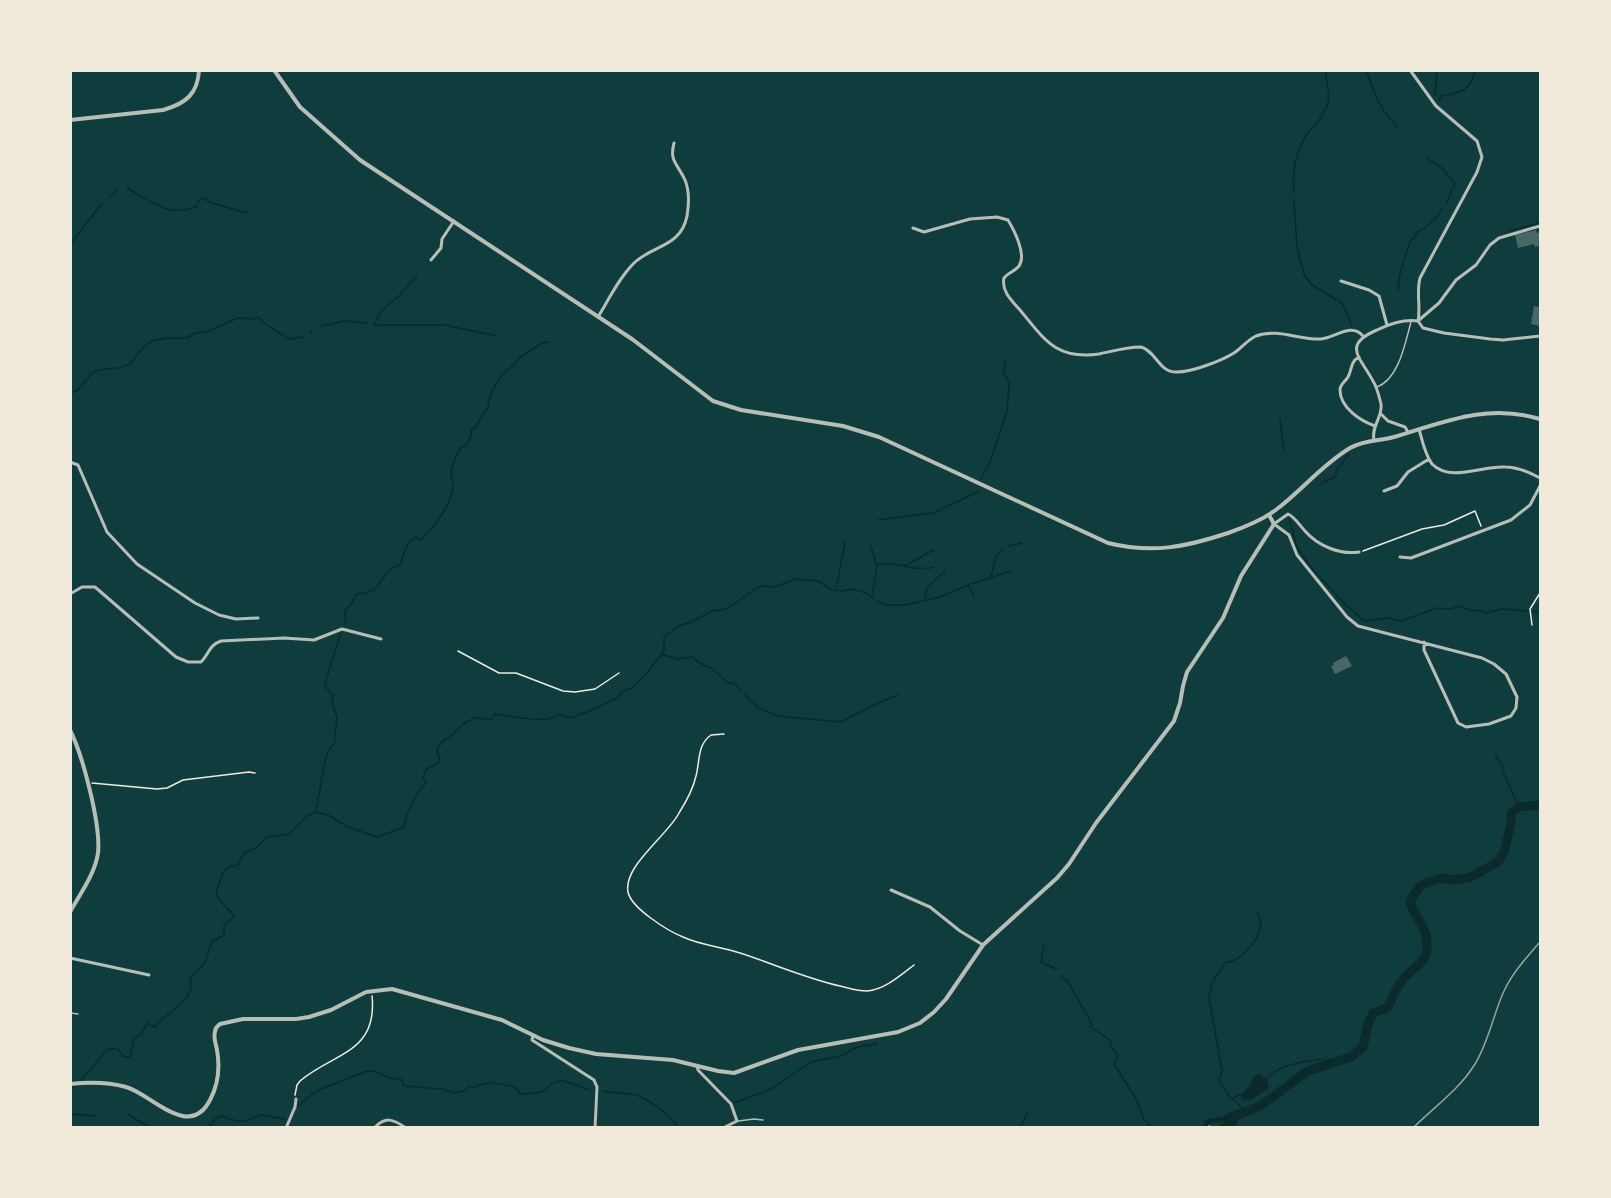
<svg xmlns="http://www.w3.org/2000/svg" width="1611" height="1198" font-family="Cabin,sans-serif">
	<style>
		.water { fill: #0a2a2b }
		.lines { fill: none; stroke-linecap: round; stroke-linejoin: round }
		.stream { stroke: #0a2a2b; stroke-width: 1.5 }
		.canal { stroke: #0a2a2b; stroke-width: 5 }
		.river { stroke: #0a2a2b; stroke-width: 9 }
		.building { fill: #486865 }
		.path { stroke: #f1e9da; stroke-width: 1.5 }
		.service { stroke: #b8beb3; stroke-width: 1.5 }
		.minor { stroke: #b8beb3; stroke-width: 3 }
		.tertiary { stroke: #b8beb3; stroke-width: 4 }
		.rail { stroke: #97a49c; stroke-width: 1.5 }
	</style>
	<rect width="100%" height="100%" fill="#0f3d3e"/>
	<!-- water -->
	<path class="water" d="M 1259,1074 L 1267,1079 L 1269,1088 L 1251,1100 L 1243,1100 L 1240,1095 L 1250,1086 L 1253,1077 Z"/>
	<g class="lines">
		<!-- stream -->
		<path class="stream" d="M 1366,70 C 1375,94 1379,110 1398,127
			M 1435,95 L 1437,70
			M 1439,100 L 1441,96 C 1460,92 1471,92 1475,70
			M 1427,159 L 1440,166 L 1455,183 L 1446,204
			M 127,188 C 150,201 170,218 196,207 L 199,200 L 203,198 L 212,203 L 246,213
			M 1294,193 C 1292,174 1295,150 1307,134 C 1316,123 1323,118 1328,103 C 1331,93 1325,81 1326,70
			M 110,196 L 114,194 L 117,187
			M 1294,201 L 1297,247 L 1304,274 L 1312,285 L 1342,303 L 1352,326
			M 1508,231 L 1540,223
			M 70,247 C 79,230 92,218 102,203
			M 417,276 L 399,296 L 381,311 L 374,325 L 445,325 L 497,336
			M 1398,290 C 1399,269 1405,260 1410,241 L 1416,236 L 1416,233 C 1428,227 1436,220 1442,209
			M 321,326 L 344,321 L 367,323
			M 310,334 L 312,331
			M 70,393 L 77,391 L 92,373 L 99,370 L 119,368 L 130,364 L 144,346 L 152,341 L 167,338 L 187,338 L 195,333 L 206,332 L 238,318 L 253,319 L 258,317 L 267,325 L 289,339 L 303,337
			M 1280,419 L 1284,450
			M 981,479 L 991,460 L 1007,411 L 1009,383 L 1004,373 L 1005,360
			M 1321,484 L 1336,476 L 1336,471 L 1349,454
			M 1289,518 L 1297,547 L 1309,565 L 1342,601 L 1364,621 L 1387,618 L 1401,621 L 1437,608 L 1451,609 L 1459,606 L 1473,611 L 1481,610 L 1485,613 L 1502,609 L 1528,611
			M 877,520 L 933,513 L 978,492
			M 870,544 L 877,565 L 872,598
			M 1009,546 L 1022,543
			M 877,565 C 893,559 912,573 934,567
			M 905,566 L 933,550
			M 991,577 L 996,556 L 1004,549
			M 968,585 L 974,597
			M 836,590 L 845,541
			M 925,599 L 927,588 L 946,570
			M 1533,612 L 1540,611
			M 345,624 L 346,618 L 344,611 L 350,606 L 357,594 C 362,593 368,593 371,591 C 383,585 385,568 400,565 C 404,555 405,542 416,537 L 420,540 C 433,530 454,501 453,483 C 453,480 451,477 451,474 C 452,465 456,455 461,447 L 465,446 L 471,437 L 471,430 L 476,427 L 479,420 L 488,408 C 488,396 497,380 505,372 C 511,367 516,365 519,358 L 542,343 L 549,342
			M 662,654 L 677,659 L 693,657 L 699,663 L 711,668 L 728,683 L 734,683 L 741,691
			M 744,694 L 757,707 L 778,716 L 841,722 L 878,703 L 898,695
			M 1495,754 L 1502,765 L 1503,772 L 1519,807
			M 316,811 L 324,766 L 328,751 L 334,744 L 337,717 L 332,703 L 333,695 L 325,687 L 326,680 L 341,633
			M 1044,945 L 1041,962 L 1056,969
			M 1061,975 L 1068,982 L 1091,1022 L 1091,1027 L 1110,1040 L 1111,1048 L 1118,1055 L 1114,1064 L 1136,1099 L 1144,1120 L 1153,1128
			M 1267,1079 C 1275,1065 1319,1056 1334,1061
			M 81,1080 L 107,1050 L 117,1048 L 124,1057 L 130,1057 L 134,1038 L 141,1034 L 148,1023 L 155,1027 C 164,1014 184,1007 190,991 C 192,986 190,982 190,977 C 207,966 205,960 212,942 L 224,935 L 224,925 L 234,917 C 231,909 222,906 218,898 C 215,892 217,890 219,884 C 224,871 222,868 238,865 L 244,853 L 256,848 L 267,837 L 289,834 L 307,816 L 316,812 L 328,815 L 348,827 L 377,837 L 404,827 C 406,812 416,794 426,783 L 423,777 C 429,762 431,769 440,761 L 437,749 L 445,739 L 448,739 C 455,732 466,719 477,718 C 482,718 486,720 492,719 L 495,714 C 510,716 548,725 559,714 L 571,718 L 597,708 L 617,698 L 623,691 L 632,688 L 646,674 L 664,651 L 664,637 L 679,626 L 691,622 L 712,611 L 727,609 L 755,589 L 762,586 L 775,587 L 795,579 L 818,581 L 832,590 L 841,591 L 852,589 L 866,593 L 878,602 L 887,605 L 905,605 L 940,597 L 968,585 L 1011,571
			M 70,1091 L 74,1087
			M 603,1091 C 612,1094 622,1092 632,1094 C 647,1097 670,1115 679,1128
			M 1233,1098 L 1240,1095
			M 734,1103 L 773,1088 L 811,1062 L 841,1056 L 857,1047 L 877,1044
			M 297,1107 L 316,1091 L 367,1071 L 375,1071 L 389,1078 L 401,1079 L 404,1086 L 443,1089 L 453,1093 L 464,1091 L 468,1087 L 473,1088 C 484,1080 502,1084 515,1087 L 520,1094 C 527,1093 537,1094 543,1091 C 549,1087 553,1080 563,1081 C 571,1082 581,1088 590,1090
			M 1245,1110 L 1229,1096 L 1219,1081 L 1222,1071 L 1209,998 L 1212,983 L 1225,963 C 1229,962 1235,961 1238,958 C 1251,949 1268,928 1257,913
			M 70,1114 L 96,1116
			M 128,1114 L 148,1127 L 168,1128
			M 208,1128 L 215,1119 L 221,1116 L 237,1121 L 246,1121 L 261,1115 L 285,1119
			M 1020,1128 L 1027,1114"/>
		<!-- canal -->
		<path class="canal" d="M 1205,1128 L 1207,1122 L 1223,1119 L 1231,1114 L 1237,1115"/>
		<!-- river -->
		<path class="river" d="M 1223,1128 L 1233,1121 L 1237,1115 L 1260,1106 L 1308,1071 L 1351,1057 L 1363,1047 L 1368,1024 L 1373,1013 L 1387,1008 C 1392,1000 1395,990 1401,982 C 1414,964 1432,964 1426,936 C 1423,922 1413,915 1410,901 L 1420,886 L 1425,883 L 1442,878 L 1452,880 L 1469,878 L 1498,862 L 1504,852 L 1511,824 L 1511,813 L 1519,807 L 1540,805"/>
	</g>
	<!-- building -->
	<path class="building" d="M 1536,230 L 1537,233 L 1540,232 L 1540,246 L 1535,247 L 1534,244 L 1518,248 L 1515,235 Z
		M 1534,306 L 1540,307 L 1540,326 L 1531,324 Z
		M 1346,656 L 1352,666 L 1335,674 L 1331,666 L 1334,665 L 1333,663 Z"/>
	<g class="lines">
		<!-- path -->
		<path class="path" d="M 1363,551 L 1422,529 L 1444,525 L 1475,511 L 1481,526
			M 1532,625 L 1530,609 L 1540,593
			M 458,651 L 499,673 L 516,673 L 563,691 L 575,692 L 595,689 L 619,673
			M 724,734 L 711,735 C 697,745 700,761 696,776 C 693,789 686,802 679,813 C 668,835 623,866 628,892 C 631,908 668,931 683,937 C 700,945 722,947 740,953 C 774,964 805,978 840,986 C 849,988 857,991 867,991 C 884,990 901,975 914,965
			M 92,783 L 157,789 L 167,788 L 183,780 L 249,772 L 255,773
			M 295,1095 L 297,1085 L 300,1081 C 333,1053 378,1053 372,996
			M 1209,1128 L 1209,1126"/>
		<!-- service -->
		<path class="service" d="M 1377,387 C 1399,379 1405,343 1411,322
			M 70,1013 L 78,1014
			M 738,1121 L 754,1119 L 763,1120"/>
		<!-- minor -->
		<path class="minor" d="M 1410,70 L 1436,106 L 1477,141 L 1482,157 L 1477,172 L 1420,278 C 1416,293 1421,307 1418,321
			M 913,228 L 924,232 L 970,219 L 997,217 L 1008,220 C 1014,230 1027,255 1019,266 C 1015,271 1008,273 1004,278 C 1001,291 1012,301 1020,310 C 1045,340 1056,360 1099,354 C 1113,351 1127,347 1141,347 C 1156,351 1159,373 1177,372 C 1192,372 1221,361 1234,353 C 1242,348 1247,340 1256,336 C 1276,328 1300,340 1321,339 C 1335,338 1351,322 1363,336
			M 431,260 L 441,248 L 442,239 L 454,221
			M 1341,281 L 1369,290 L 1379,296 L 1387,325
			M 598,317 C 609,299 619,278 634,263 C 653,245 681,247 687,216 C 689,204 690,192 685,180 C 678,164 669,162 674,143
			M 1419,320 L 1439,303 L 1456,280 L 1476,265 L 1490,245 L 1499,238 L 1540,226
			M 1418,321 L 1423,328 L 1444,333 L 1490,339 L 1503,340 L 1540,336
			M 1359,357 C 1350,362 1352,370 1348,377 C 1345,382 1340,384 1340,390 C 1340,408 1361,421 1375,426
			M 1381,414 L 1388,421 L 1405,427 L 1408,432
			M 1419,429 C 1422,440 1425,455 1432,464 C 1451,483 1483,465 1505,467 C 1518,467 1529,472 1540,478
			M 1374,440 C 1371,426 1383,417 1381,404 C 1379,396 1377,387 1373,381 C 1361,358 1341,345 1377,330 C 1390,324 1403,319 1418,321
			M 70,462 L 78,465 L 107,532 L 137,564 L 195,603 L 219,615 L 236,619 L 258,618
			M 1384,491 L 1397,486 L 1408,472 L 1429,459
			M 1359,552 C 1340,555 1318,546 1305,531 C 1299,525 1296,518 1288,514 L 1274,524 L 1289,535 L 1297,555 L 1347,617 L 1358,626 L 1482,658 L 1494,664 L 1506,674 L 1517,697 L 1516,708 L 1511,716 L 1489,724 L 1466,727 L 1458,723 L 1424,650 L 1424,642
			M 1400,557 L 1411,558 L 1511,520 L 1530,505 L 1540,486
			M 70,594 L 82,587 L 95,587 L 176,657 L 188,662 L 201,662 C 209,654 209,645 221,641 L 284,638 L 314,640 L 342,629 L 381,639
			M 891,890 L 930,907 L 960,931 L 983,945
			M 70,958 L 149,975
			M 533,1035 L 532,1040 L 594,1080 L 597,1087 L 595,1128
			M 697,1066 L 698,1070 L 731,1104 L 737,1121 L 723,1128
			M 70,1127 L 71,1128
			M 286,1128 L 295,1107 L 296,1099
			M 374,1128 C 386,1116 393,1119 406,1128"/>
		<!-- tertiary -->
		<path class="tertiary" d="M 274,70 L 300,107 L 360,160 L 632,339 L 713,401 L 741,410 L 843,426 L 879,437 L 1108,543 C 1152,554 1186,547 1228,533 C 1245,527 1263,520 1277,509 C 1302,490 1323,464 1350,448 C 1364,440 1379,441 1394,437 C 1444,422 1487,403 1540,419
			M 70,120 L 163,110 C 185,104 198,94 199,70
			M 70,730 C 83,756 101,825 98,853 C 95,874 80,894 70,912
			M 70,1084 C 89,1082 108,1082 126,1087 C 150,1093 189,1141 210,1100 C 218,1085 220,1067 217,1050 C 216,1044 213,1037 215,1032 C 215,1027 217,1027 220,1024 L 243,1019 L 296,1019 L 309,1017 L 331,1010 L 366,992 L 392,989 L 502,1020 L 543,1040 L 569,1048 L 596,1054 L 673,1060 L 718,1071 L 734,1073 L 798,1050 L 898,1032 L 920,1023 L 934,1012 L 946,999 L 983,945 L 1057,878 L 1069,864 L 1096,823 L 1174,721 L 1180,703 L 1183,686 L 1187,672 L 1223,618 L 1241,576 L 1274,524 L 1269,515"/>
		<!-- rail -->
		<path class="rail" d="M 1413,1128 C 1434,1107 1459,1090 1475,1064 C 1489,1041 1493,1015 1504,991 C 1513,972 1527,957 1540,942"/>
	</g>
	<!-- border -->
	<rect width="1611" height="1198" fill="none" stroke="#f1e9da" stroke-width="144"/>
</svg>
